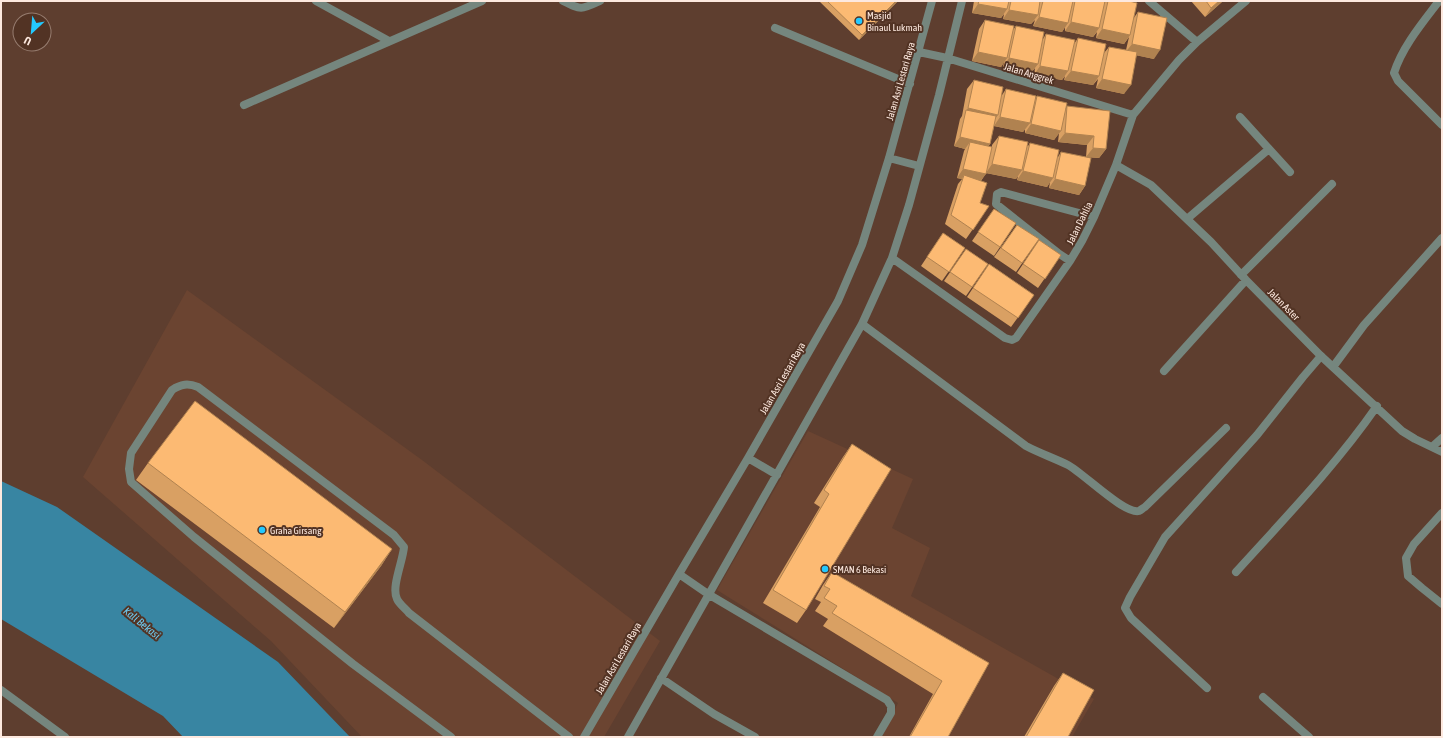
<svg xmlns="http://www.w3.org/2000/svg" width="1443" height="738" font-family="'Asap Condensed',sans-serif">
	<style>
		.built { fill: #6b4431 }
		.water { fill: #3885a2 }
		.lines { fill: none; stroke-linecap: round; stroke-linejoin: round }
		.service { stroke: #75867e; stroke-width: 8 }
		.minor { stroke: #75867e; stroke-width: 8 }
		.wall { fill: #d9a063 }
		.shaded-wall { fill: #b08250 }
		.building { fill: #fcba73; stroke: #b08250 }
		.poi-dot { fill: #24c9fe; stroke: #523324; stroke-width: 1.5 }
		.labels { text-anchor: middle; stroke-width: 4; stroke-linejoin: round; paint-order: stroke }
		.poi-label { font-size: 10px; fill: #fde9df; stroke: #523324; text-anchor: start }
		.street-label { font-size: 10px; fill: #fde9df; stroke: #523324 }
		.water-label { font-size: 11px; font-style: italic; fill: #6ecdf4; stroke: #523324 }
	</style>
	<rect width="100%" height="100%" fill="#5e3e2f"/>
	<!-- built -->
	<path class="built" d="M 187,290 L 422,460 L 660,641 L 604,737 L 362,737 L 271,641 L 83,477 Z
		M 808,431 L 913,479 L 892,528 L 930,548 L 911,596 L 1094,699 L 1072,737 L 882,737 L 898,703 L 717,590 Z"/>
	<!-- water -->
	<path class="water" d="M 1,481 L 57,507 L 278,662 L 350,737 L 183,737 L 163,716 L 1,619 Z"/>
	<g class="lines">
		<!-- service -->
		<path class="service" d="M 1207,688 L 1131,618 L 1125,608 L 1130,597 L 1165,537 L 1257,435 L 1303,377 L 1321,356
			M 451,737 L 353,664 L 194,537 L 131,482 L 129,469 L 131,453 L 172,390 C 181,384 188,383 198,387 L 394,535 L 404,547 C 403,561 391,587 397,599 C 399,604 406,609 409,613 L 569,737"/>
		<!-- minor -->
		<path class="minor" d="M 316,1 L 389,41
			M 563,1 C 581,10 581,10 600,1
			M 1149,1 L 1197,42
			M 1439,1 C 1423,22 1402,47 1394,73 L 1398,81 L 1442,125
			M 775,28 L 910,84
			M 919,52 L 947,58 L 1133,115
			M 244,105 L 482,1
			M 1240,117 L 1290,172
			M 889,158 L 919,166
			M 1116,165 L 1151,185 L 1211,242 L 1246,280 L 1321,356 L 1402,431 L 1415,439 L 1442,452
			M 1187,219 L 1269,149
			M 892,258 L 1005,338 L 1012,340 L 1016,338 L 1070,261 L 1082,241 L 1094,217 L 1116,165 L 1133,115 L 1179,60 L 1197,42 L 1246,1
			M 1070,261 L 1058,253 L 996,204 L 997,194 L 1001,192 L 1094,217
			M 1241,275 L 1332,184
			M 862,324 L 1026,446 C 1039,453 1054,458 1068,465 C 1083,473 1125,515 1139,511 C 1141,510 1143,508 1145,507 L 1226,428
			M 1333,367 L 1364,325 L 1442,238
			M 1164,371 L 1246,280
			M 1432,447 L 1442,438
			M 748,458 L 777,475
			M 1442,513 L 1414,544 L 1406,558 L 1408,576 L 1422,588 L 1442,604
			M 1236,572 C 1285,518 1336,465 1377,406
			M 679,574 L 708,594 L 887,700 L 891,706 L 891,713 L 877,737
			M 661,678 L 714,714 L 755,737
			M 1,690 L 65,737
			M 1263,697 L 1309,737
			M 584,737 L 679,574 L 748,458 L 838,301 L 862,245 L 889,158 L 932,1
			M 628,737 L 862,324 L 892,258 L 909,205 L 939,95 L 962,1"/>
	</g>
	<!-- wall -->
	<path class="wall" d="M 819,1 L 898,1 L 859,40 Z
		M 974,1 L 1105,1 L 1104,3 L 1106,1 L 1129,1 L 1133,19 L 1138,12 L 1154,59 L 1136,55 L 1124,94 L 1096,88 L 1098,79 L 1093,85 L 1064,80 L 1065,76 L 1062,80 L 1034,75 L 1035,68 L 1031,73 L 1003,67 L 1004,62 L 1001,67 L 972,61 L 979,29 L 985,20 L 1013,30 L 1016,26 L 1043,39 L 1046,34 L 1074,44 L 1078,38 L 1104,53 L 1109,47 L 1126,50 L 1129,37 L 1124,44 L 1096,38 L 1097,32 L 1093,37 L 1065,31 L 1065,27 L 1062,32 L 1033,26 L 1035,20 L 1031,24 L 1003,19 L 1004,14 L 1001,18 L 972,13 Z
		M 1191,1 L 1223,1 L 1205,17 Z
		M 974,80 L 1002,95 L 1006,89 L 1035,99 L 1037,96 L 1066,109 L 1067,106 L 1106,149 L 1099,158 L 1086,157 L 1087,145 L 1058,142 L 1059,133 L 1054,140 L 1025,133 L 1025,129 L 1023,132 L 994,126 L 990,144 L 988,147 L 992,147 L 992,145 L 999,136 L 1028,146 L 1030,143 L 1058,157 L 1061,152 L 1085,186 L 1079,195 L 1049,188 L 1050,182 L 1047,187 L 1017,180 L 1018,176 L 1016,179 L 986,173 L 981,181 L 980,203 L 989,206 L 966,239 L 945,224 L 958,184 L 962,179 L 957,178 L 964,151 L 965,149 L 954,146 L 960,119 L 962,116 L 967,89 Z
		M 994,209 L 1016,223 L 994,256 L 972,241 Z
		M 1017,225 L 1039,239 L 1016,272 L 994,257 Z
		M 943,233 L 965,248 L 942,281 L 921,266 Z
		M 1039,240 L 1061,255 L 1038,288 L 1017,273 Z
		M 966,249 L 988,264 L 966,296 L 944,281 Z
		M 989,264 L 1034,295 L 1011,327 L 967,297 Z
		M 852,444 L 806,610 L 797,623 L 763,603 L 820,507 L 814,503 L 843,457 Z
		M 148,463 L 392,549 L 381,566 L 334,628 L 136,480 Z
		M 832,572 L 989,663 L 948,737 L 909,737 L 933,694 L 823,626 L 828,619 L 815,611 L 821,602 L 815,599 L 823,585 Z
		M 1063,673 L 1068,737 L 1024,737 L 1054,686 Z"/>
	<!-- shaded-wall -->
	<path class="shaded-wall" d="M 896,1 L 898,1 L 859,40 L 862,35 Z
		M 1219,1 L 1223,1 L 1205,17 L 1211,8 Z
		M 978,4 L 1007,9 L 1001,18 L 972,13 Z
		M 1009,10 L 1038,15 L 1031,24 L 1003,19 Z
		M 1039,17 L 1068,23 L 1062,32 L 1033,26 Z
		M 1071,22 L 1099,28 L 1093,37 L 1065,31 Z
		M 1102,29 L 1130,35 L 1124,44 L 1096,38 Z
		M 1132,44 L 1160,50 L 1154,59 L 1125,53 Z
		M 978,52 L 1007,58 L 1001,67 L 972,61 Z
		M 1009,58 L 1038,64 L 1031,73 L 1003,67 Z
		M 1040,66 L 1068,71 L 1062,80 L 1034,75 Z
		M 1071,71 L 1099,76 L 1093,85 L 1064,80 Z
		M 1102,79 L 1131,85 L 1124,94 L 1096,88 Z
		M 968,108 L 998,115 L 991,124 L 966,111 Z
		M 1000,117 L 1030,123 L 1023,132 L 994,126 Z
		M 1031,124 L 1061,131 L 1054,140 L 1025,133 Z
		M 1065,133 L 1094,136 L 1087,145 L 1058,142 Z
		M 960,137 L 990,144 L 984,153 L 970,142 L 965,149 L 954,146 Z
		M 1093,148 L 1106,149 L 1099,158 L 1086,157 Z
		M 992,164 L 1022,170 L 1016,179 L 986,173 Z
		M 963,169 L 986,174 L 979,183 L 964,175 L 962,179 L 957,178 Z
		M 1023,171 L 1053,178 L 1047,187 L 1017,180 Z
		M 1055,179 L 1085,186 L 1079,195 L 1049,188 Z
		M 392,549 L 381,566 L 334,628 L 345,612 Z"/>
	<!-- building -->
	<path class="building" d="M 827,1 L 896,1 L 862,35 Z
		M 979,1 L 1009,1 L 1007,9 L 978,4 Z
		M 1011,1 L 1040,1 L 1038,15 L 1009,10 Z
		M 1043,1 L 1073,1 L 1068,23 L 1039,17 Z
		M 1075,1 L 1105,1 L 1099,28 L 1071,22 Z
		M 1108,1 L 1129,1 L 1137,3 L 1130,35 L 1102,29 Z
		M 1206,1 L 1219,1 L 1211,8 Z
		M 1138,12 L 1167,18 L 1160,50 L 1132,44 Z
		M 985,20 L 1014,26 L 1007,58 L 978,52 Z
		M 1016,26 L 1044,32 L 1038,64 L 1009,58 Z
		M 1046,34 L 1075,40 L 1068,71 L 1040,66 Z
		M 1078,38 L 1106,44 L 1099,76 L 1071,71 Z
		M 1109,47 L 1137,52 L 1131,85 L 1102,79 Z
		M 974,80 L 1003,87 L 998,115 L 968,108 Z
		M 1006,89 L 1036,96 L 1030,123 L 1000,117 Z
		M 1037,96 L 1067,103 L 1061,131 L 1031,124 Z
		M 1067,106 L 1110,111 L 1106,149 L 1093,148 L 1094,136 L 1065,133 Z
		M 966,110 L 996,116 L 990,144 L 960,137 Z
		M 999,136 L 1028,142 L 1022,170 L 992,164 Z
		M 970,142 L 992,147 L 986,174 L 963,169 Z
		M 1030,143 L 1059,150 L 1053,178 L 1023,171 Z
		M 1061,152 L 1091,158 L 1085,186 L 1055,179 Z
		M 964,175 L 987,183 L 980,203 L 989,206 L 973,230 L 951,215 Z
		M 994,209 L 1016,223 L 1000,247 L 978,232 Z
		M 1017,225 L 1039,239 L 1022,263 L 1001,248 Z
		M 943,233 L 965,248 L 949,272 L 927,257 Z
		M 1039,240 L 1061,255 L 1045,279 L 1023,264 Z
		M 966,249 L 988,264 L 972,287 L 950,272 Z
		M 989,264 L 1034,295 L 1018,318 L 973,288 Z
		M 195,401 L 392,549 L 345,612 L 148,463 Z
		M 852,444 L 891,469 L 806,610 L 773,590 L 829,494 L 824,490 Z
		M 832,572 L 989,663 L 948,737 L 910,737 L 942,681 L 832,613 L 837,606 L 824,598 L 830,589 L 824,586 Z
		M 1063,673 L 1094,690 L 1068,737 L 1026,737 Z"/>
	<!-- markers -->
	<g class="poi-dot">
		<circle cx="859" cy="21" r="4"/>
		<circle cx="262" cy="530" r="4"/>
		<circle cx="825" cy="569" r="4"/>
	</g>
	<g class="labels">
		<!-- poi labels -->
		<g class="poi-label">
			<text x="867" y="19">Masjid<tspan x="867" dy="12">Binaul Lukmah</tspan></text>
			<text x="270" y="534">Graha Girsang</text>
			<text x="833" y="573">SMAN 6 Bekasi</text>
		</g>
		<!-- street labels -->
		<g class="street-label">
			<text transform="translate(1029 73) rotate(17)" y="4">Jalan Anggrek</text>
			<text transform="translate(900 81) rotate(-74)" y="4">Jalan Asri Lestari Raya</text>
			<text transform="translate(1079 223) rotate(-64)" y="4">Jalan Dahlia</text>
			<text transform="translate(1284 304) rotate(45)" y="4">Jalan Aster</text>
			<text transform="translate(782 378) rotate(-60)" y="4">Jalan Asri Lestari Raya</text>
			<text transform="translate(618 658) rotate(-60)" y="4">Jalan Asri Lestari Raya</text>
		</g>
		<!-- water labels -->
		<g class="water-label">
			<text transform="translate(142 623) rotate(39)" y="4">Kali Bekasi</text>
		</g>
	</g>
	<!-- border -->
	<rect width="1443" height="738" fill="none" stroke="#fde9df" stroke-width="4"/>
	<!-- north arrow -->
	<g transform="translate(32 32) rotate(206)"><circle r="19" fill="#523324" stroke="#967c6f"/>
	<path d="M0-3L7 15L0 10L-7 15Z" fill="#24c9fe"/>
	<text y="-6" font-size="11" font-weight="bold" text-anchor="middle" fill="#fde9df">U</text>
	</g>
</svg>
